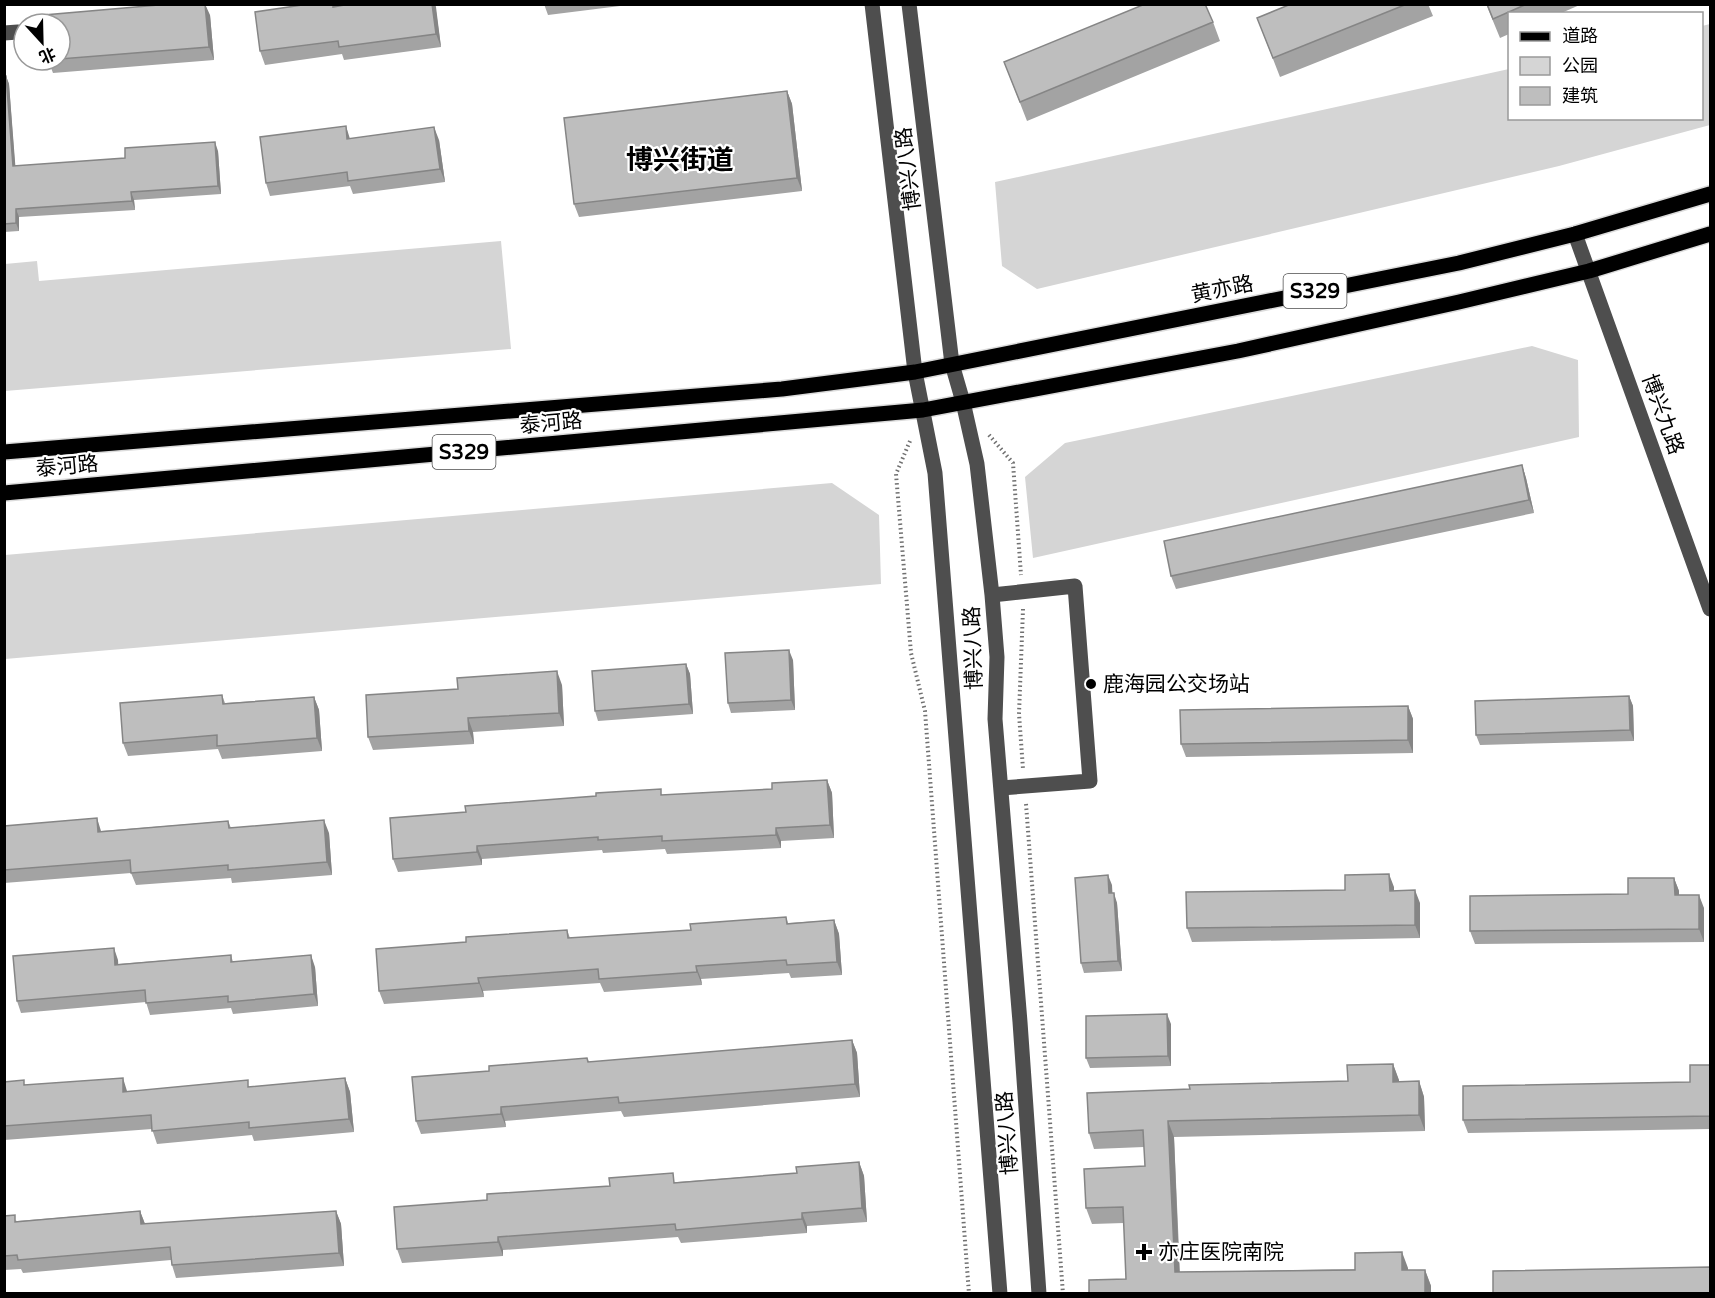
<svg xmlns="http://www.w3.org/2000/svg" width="1715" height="1298" font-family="'Varela Round','Noto Sans SC',sans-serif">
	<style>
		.green { fill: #d5d5d5 }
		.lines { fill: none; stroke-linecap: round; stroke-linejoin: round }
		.major-casing { stroke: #dbdbdb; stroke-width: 18 }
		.path { stroke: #707070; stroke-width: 4; stroke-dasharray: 1.5 3; stroke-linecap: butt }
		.minor { stroke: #4e4e4e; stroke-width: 15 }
		.major { stroke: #000; stroke-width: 15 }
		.wall { fill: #a3a3a3 }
		.shaded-wall { fill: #858585 }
		.building { fill: #bebebe; stroke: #858585; stroke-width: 1.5 }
		.poi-dot { fill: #000; stroke: #fff; stroke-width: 2 }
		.labels { text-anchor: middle; stroke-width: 4.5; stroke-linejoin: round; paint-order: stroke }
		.shield { fill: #fff; stroke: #4c4c4c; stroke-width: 1.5 }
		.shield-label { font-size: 20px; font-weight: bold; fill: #000 }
		.street-label { font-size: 21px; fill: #000; stroke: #fff }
		.poi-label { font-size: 21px; fill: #000; stroke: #fff; text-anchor: start }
		.district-label { font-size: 27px; font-weight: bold; fill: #000; stroke: #fff }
	</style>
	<rect width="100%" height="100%" fill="#fff"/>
	<!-- green -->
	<path class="green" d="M 1710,24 L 1710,125 L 1559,166 L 1037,289 L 1002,266 L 995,182 L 1509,69 L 1510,118 L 1702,118 L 1702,26 Z
		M 501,241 L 511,349 L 5,391 L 5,264 L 37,261 L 39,281 Z
		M 1532,346 L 1578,360 L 1579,437 L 1033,558 L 1025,477 L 1065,443 Z
		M 832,483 L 879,515 L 881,584 L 5,659 L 5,555 Z"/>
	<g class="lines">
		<defs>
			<path id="major" d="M 4,452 L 782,389 L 915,372 L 1459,263 L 1575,234 L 1710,194
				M 4,493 L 923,410 L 1238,351 L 1459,302 L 1589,271 L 1710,234"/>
		</defs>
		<!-- major casing -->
		<use href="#major" class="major-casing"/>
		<!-- path -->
		<path class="path" d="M 989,435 L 1013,463 L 1021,575
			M 910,441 L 896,474 L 911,653 L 925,711 L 969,1294
			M 1023,609 L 1019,714 L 1023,769
			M 1026,804 L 1063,1294"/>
		<!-- minor -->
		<path class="minor" d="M 872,4 L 915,372 L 935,473 L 1000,1294
			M 909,4 L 952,364 L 963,402 L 977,464 L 992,595 L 997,657 L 995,719 L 1020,1022 L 1039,1294
			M 4,33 L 18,32
			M 1575,234 L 1710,609
			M 992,595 L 1075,586 L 1090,781 L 1001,788"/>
		<!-- major -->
		<use href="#major" class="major"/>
	</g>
	<!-- wall -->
	<path class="wall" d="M 334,4 L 334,7 L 350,4 L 435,4 L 441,47 L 344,60 L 342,54 L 265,65 L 260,51 Z
		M 544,4 L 636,4 L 548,15 Z
		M 1291,4 L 1428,4 L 1433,16 L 1280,77 L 1257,18 Z
		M 1486,4 L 1582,4 L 1559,14 L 1509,14 L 1509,34 L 1500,38 Z
		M 210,15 L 214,60 L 53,73 L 48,60 L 60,60 L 60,24 Z
		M 1213,22 L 1220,41 L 1027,121 L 1004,62 Z
		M 4,76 L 6,76 L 9,84 L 15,166 L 125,158 L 218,151 L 221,194 L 134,200 L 135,210 L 19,217 L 19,231 L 4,232 Z
		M 787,91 L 792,104 L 802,191 L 579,217 L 574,204 Z
		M 350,138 L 439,140 L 445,182 L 353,194 L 350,186 L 270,196 L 266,183 Z
		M 1522,465 L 1526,478 L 1534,513 L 1176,589 L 1171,576 Z
		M 793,660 L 795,710 L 731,713 L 728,703 Z
		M 686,664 L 690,674 L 693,714 L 598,721 L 595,711 Z
		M 562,685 L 564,726 L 473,732 L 474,744 L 373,750 L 368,737 Z
		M 222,695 L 225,703 L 314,697 L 319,710 L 322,751 L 222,759 L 218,749 L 128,756 L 123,743 Z
		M 1629,696 L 1633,706 L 1634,741 L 1480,745 L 1476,735 Z
		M 1408,706 L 1413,719 L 1413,753 L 1186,757 L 1181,744 Z
		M 827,780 L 832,793 L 834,838 L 781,841 L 781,848 L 667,854 L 665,849 L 603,853 L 602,850 L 482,859 L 482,865 L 398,872 L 393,859 L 466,812 L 663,795 L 772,789 Z
		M 228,821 L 231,828 L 329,833 L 332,875 L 232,883 L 231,878 L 136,885 L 131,873 L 4,883 L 4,826 L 101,831 Z
		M 1674,878 L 1679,891 L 1679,895 L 1704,908 L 1704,942 L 1475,944 L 1470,931 L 1628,894 Z
		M 1112,885 L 1112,893 L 1117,903 L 1122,971 L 1084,973 L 1081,963 Z
		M 1394,887 L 1394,891 L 1420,903 L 1420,938 L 1192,942 L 1187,928 L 1345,890 Z
		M 786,917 L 788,923 L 834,920 L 839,934 L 842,975 L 791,978 L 789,973 L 701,979 L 702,985 L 604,992 L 600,983 L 483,991 L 484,997 L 384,1004 L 379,991 L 466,942 L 567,930 L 570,938 L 691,930 Z
		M 231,955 L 233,962 L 315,967 L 318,1006 L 233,1014 L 231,1008 L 150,1015 L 146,1002 L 21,1013 L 17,1001 L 118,960 L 118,964 Z
		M 1171,1024 L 1171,1066 L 1090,1068 L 1086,1058 Z
		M 852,1040 L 857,1053 L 860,1097 L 624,1117 L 621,1111 L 505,1121 L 506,1127 L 421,1134 L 416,1121 L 489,1071 L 587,1058 L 589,1062 Z
		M 1393,1064 L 1399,1081 L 1419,1081 L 1424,1097 L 1425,1131 L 1174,1137 L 1180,1272 L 1408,1268 L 1408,1270 L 1425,1270 L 1431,1286 L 1126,1279 L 1124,1223 L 1092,1224 L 1086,1208 L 1145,1166 L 1144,1147 L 1094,1149 L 1089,1133 L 1348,1081 Z
		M 1710,1065 L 1710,1129 L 1468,1133 L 1463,1120 L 1690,1082 Z
		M 345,1078 L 350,1092 L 354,1132 L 254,1141 L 252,1135 L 157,1144 L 152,1129 L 4,1140 L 4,1082 L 26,1085 L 127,1091 L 250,1087 Z
		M 859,1162 L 864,1176 L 867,1222 L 807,1226 L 807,1233 L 681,1243 L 678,1237 L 503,1250 L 503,1256 L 402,1263 L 397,1249 L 487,1200 L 610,1186 L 677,1182 L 797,1173 Z
		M 140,1211 L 145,1224 L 336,1211 L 341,1224 L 344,1266 L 176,1278 L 172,1265 L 171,1260 L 23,1273 L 21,1269 L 4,1270 L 4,1216 L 17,1221 Z"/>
	<!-- shaded-wall -->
	<path class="shaded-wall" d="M 205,4 L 210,15 L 214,60 L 209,47 Z
		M 432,4 L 435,4 L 436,7 L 441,47 L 436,34 Z
		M 6,76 L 9,84 L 16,174 L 13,166 Z
		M 787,91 L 792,104 L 802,191 L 797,178 Z
		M 346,126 L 350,139 L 347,139 Z
		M 434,127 L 439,140 L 445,182 L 440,169 Z
		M 215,142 L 218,151 L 221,194 L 218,186 Z
		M 131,192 L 134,200 L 135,210 L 132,201 Z
		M 16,209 L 19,217 L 19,231 L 16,223 Z
		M 1522,465 L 1526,478 L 1534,513 L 1529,500 Z
		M 789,650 L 793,660 L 795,710 L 791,700 Z
		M 686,664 L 690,674 L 693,714 L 689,704 Z
		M 557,671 L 562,685 L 564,726 L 559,713 Z
		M 1629,696 L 1633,706 L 1634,741 L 1630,730 Z
		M 314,697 L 319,710 L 322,751 L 317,738 Z
		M 1408,706 L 1413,719 L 1413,753 L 1408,740 Z
		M 468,718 L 473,732 L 474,744 L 469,731 Z
		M 827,780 L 832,793 L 834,838 L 830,825 Z
		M 97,818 L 101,831 L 102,844 L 98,832 Z
		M 324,820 L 329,833 L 332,875 L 327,862 Z
		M 776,828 L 781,841 L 781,848 L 776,835 Z
		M 477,846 L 482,859 L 482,865 L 477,852 Z
		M 1389,874 L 1394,887 L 1394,904 L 1390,891 Z
		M 1108,875 L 1112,885 L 1113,904 L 1109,893 Z
		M 1674,878 L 1679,891 L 1679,909 L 1675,895 Z
		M 1415,890 L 1420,903 L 1420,938 L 1415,925 Z
		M 1114,893 L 1117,903 L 1122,971 L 1118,961 Z
		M 1699,895 L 1704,908 L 1704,942 L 1699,929 Z
		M 834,920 L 839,934 L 842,975 L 837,962 Z
		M 114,948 L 118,960 L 119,977 L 115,965 Z
		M 311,955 L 315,967 L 318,1006 L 314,994 Z
		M 696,966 L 701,979 L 702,985 L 697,972 Z
		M 478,978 L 483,991 L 484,997 L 479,983 Z
		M 1167,1014 L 1171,1024 L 1171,1066 L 1168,1056 Z
		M 852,1040 L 857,1053 L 860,1097 L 855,1084 Z
		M 1393,1064 L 1399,1080 L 1399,1098 L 1393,1082 Z
		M 123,1078 L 127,1091 L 123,1092 Z
		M 345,1078 L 350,1092 L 354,1132 L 349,1119 Z
		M 1419,1081 L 1424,1097 L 1425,1131 L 1419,1115 Z
		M 501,1107 L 505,1121 L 506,1127 L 501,1114 Z
		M 1168,1121 L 1174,1137 L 1180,1288 L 1175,1272 Z
		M 859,1162 L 864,1176 L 867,1222 L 862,1208 Z
		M 140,1211 L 145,1224 L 141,1224 Z
		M 336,1211 L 341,1224 L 344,1266 L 339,1253 Z
		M 802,1213 L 807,1226 L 807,1233 L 802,1219 Z
		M 498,1237 L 503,1250 L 503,1256 L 498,1242 Z
		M 1402,1252 L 1408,1268 L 1408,1286 L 1402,1270 Z
		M 1425,1270 L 1431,1286 L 1431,1293 L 1425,1293 Z"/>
	<!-- building -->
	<path class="building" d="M 170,4 L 205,4 L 209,47 L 60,59 L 60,24 L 45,24 L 44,15 Z
		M 309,4 L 333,4 L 333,7 L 350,4 L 432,4 L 436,34 L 339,47 L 338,41 L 260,51 L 255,12 Z
		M 1145,4 L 1205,4 L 1213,22 L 1020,102 L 1004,62 Z
		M 1291,4 L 1407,4 L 1273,58 L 1257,18 Z
		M 1487,4 L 1527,4 L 1493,19 Z
		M 4,76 L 6,76 L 13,166 L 125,158 L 125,148 L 215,142 L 218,186 L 131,192 L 132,201 L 16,209 L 16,223 L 4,224 Z
		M 787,91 L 797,178 L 574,204 L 564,118 Z
		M 346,126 L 347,139 L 434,127 L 440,169 L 348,181 L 347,172 L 266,183 L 260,137 Z
		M 1522,465 L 1529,500 L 1171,576 L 1164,541 Z
		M 789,650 L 791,700 L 728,703 L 725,653 Z
		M 686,664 L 689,704 L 595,711 L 592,671 Z
		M 557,671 L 559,713 L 468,718 L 469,731 L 368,737 L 366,695 L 458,689 L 457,678 Z
		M 222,695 L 223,704 L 314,697 L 317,738 L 217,746 L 217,735 L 123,743 L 120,703 Z
		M 1629,696 L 1630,730 L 1476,735 L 1475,701 Z
		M 1408,706 L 1408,740 L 1181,744 L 1180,710 Z
		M 827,780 L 830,825 L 776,828 L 776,835 L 662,841 L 662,836 L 598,840 L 598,837 L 477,846 L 477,852 L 393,859 L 390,818 L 466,812 L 465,806 L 596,796 L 596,793 L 661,789 L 661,795 L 772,789 L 772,783 Z
		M 97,818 L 98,832 L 228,821 L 229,828 L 324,820 L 327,862 L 228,870 L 228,865 L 131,873 L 130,860 L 4,870 L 4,826 Z
		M 1389,874 L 1390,891 L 1415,890 L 1415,925 L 1187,928 L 1186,892 L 1345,890 L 1345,875 Z
		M 1108,875 L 1109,893 L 1114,893 L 1118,961 L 1081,963 L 1075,878 Z
		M 1628,878 L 1674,878 L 1675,895 L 1699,895 L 1699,929 L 1470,931 L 1470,896 L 1628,894 Z
		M 786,917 L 787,924 L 834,920 L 837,962 L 787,965 L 786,960 L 696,966 L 697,972 L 599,979 L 598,969 L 478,978 L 479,983 L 379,991 L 376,949 L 466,942 L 466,937 L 567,930 L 568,938 L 691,930 L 690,924 Z
		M 114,948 L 115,965 L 231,955 L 231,962 L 311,955 L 314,994 L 228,1002 L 228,996 L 146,1003 L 145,990 L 17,1001 L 13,956 Z
		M 1167,1014 L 1168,1056 L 1086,1058 L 1086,1016 Z
		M 852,1040 L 855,1084 L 619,1103 L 618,1097 L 501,1107 L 501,1114 L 416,1121 L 412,1077 L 489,1071 L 489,1066 L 587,1058 L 588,1062 Z
		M 1393,1064 L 1393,1082 L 1419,1081 L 1419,1115 L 1168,1121 L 1175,1272 L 1355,1270 L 1355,1253 L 1402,1252 L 1402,1270 L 1425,1270 L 1425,1293 L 1089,1293 L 1089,1280 L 1126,1279 L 1123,1207 L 1086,1208 L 1084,1169 L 1145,1166 L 1143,1130 L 1089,1133 L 1087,1093 L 1190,1089 L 1189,1085 L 1348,1081 L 1347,1065 Z
		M 1690,1065 L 1710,1065 L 1710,1116 L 1463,1120 L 1463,1086 L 1690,1082 Z
		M 123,1078 L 123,1092 L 248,1080 L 248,1087 L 345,1078 L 349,1119 L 249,1128 L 249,1122 L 152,1131 L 151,1115 L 4,1126 L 4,1082 L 24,1080 L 24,1085 Z
		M 859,1162 L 862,1208 L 802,1213 L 802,1219 L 676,1230 L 675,1224 L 498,1237 L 498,1242 L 397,1249 L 394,1207 L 487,1200 L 487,1194 L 610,1186 L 609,1178 L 673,1173 L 674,1183 L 797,1173 L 796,1167 Z
		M 140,1211 L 141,1224 L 336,1211 L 339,1253 L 172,1265 L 170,1247 L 18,1260 L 17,1255 L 4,1256 L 4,1216 L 15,1215 L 15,1222 Z
		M 1710,1267 L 1710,1293 L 1493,1293 L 1493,1271 Z"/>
	<!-- markers -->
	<g class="poi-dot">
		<circle cx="1091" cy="684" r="6"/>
		<path d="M1141 1243h6v6h6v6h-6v6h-6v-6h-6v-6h6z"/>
	</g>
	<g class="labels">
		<!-- shield labels -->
		<g class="shield">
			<rect x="1283.5" y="274" width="63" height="34" rx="4.5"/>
			<rect x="432.5" y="435" width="63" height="34" rx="4.5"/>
		</g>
		<g class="shield-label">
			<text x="1315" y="298">S329</text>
			<text x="464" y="459">S329</text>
		</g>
		<!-- street labels -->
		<g class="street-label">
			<text transform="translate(908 169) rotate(-97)" y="7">博兴八路</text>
			<text transform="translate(1222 289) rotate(-11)" y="7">黄亦路</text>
			<text transform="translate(1663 414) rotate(70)" y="7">博兴九路</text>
			<text transform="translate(551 423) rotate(-5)" y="7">泰河路</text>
			<text transform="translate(67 466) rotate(-5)" y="7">泰河路</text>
			<text transform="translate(973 648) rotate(-92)" y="7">博兴八路</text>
			<text transform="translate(1007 1133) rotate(-94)" y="7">博兴八路</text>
		</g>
		<!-- poi labels -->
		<g class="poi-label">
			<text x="1103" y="691">鹿海园公交场站</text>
			<text x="1158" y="1259">亦庄医院南院</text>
		</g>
		<!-- district labels -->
		<g class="district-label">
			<text x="680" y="169">博兴街道</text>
		</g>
	</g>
	<!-- border -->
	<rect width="1715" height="1298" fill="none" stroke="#000000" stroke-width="12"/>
	<!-- legend -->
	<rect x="1508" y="12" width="195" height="108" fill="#ffffff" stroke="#999999" stroke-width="1.5"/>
	<rect x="1520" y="32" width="30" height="9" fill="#000000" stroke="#999999" stroke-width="1.5"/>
	<text x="1562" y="42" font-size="18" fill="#000000">道路</text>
	<rect x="1520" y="57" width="30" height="18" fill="#d5d5d5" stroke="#999999" stroke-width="1.5"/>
	<text x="1562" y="72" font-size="18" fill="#000000">公园</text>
	<rect x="1520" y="87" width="30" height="18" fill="#bebebe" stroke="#999999" stroke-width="1.5"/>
	<text x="1562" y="102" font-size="18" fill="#000000">建筑</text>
	<!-- north arrow -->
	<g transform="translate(42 42) rotate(158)"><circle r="28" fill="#ffffff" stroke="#999999" stroke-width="1.5"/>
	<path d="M0-4.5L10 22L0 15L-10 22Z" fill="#000000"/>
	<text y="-9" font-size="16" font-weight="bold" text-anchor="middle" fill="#000000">北</text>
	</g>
</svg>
